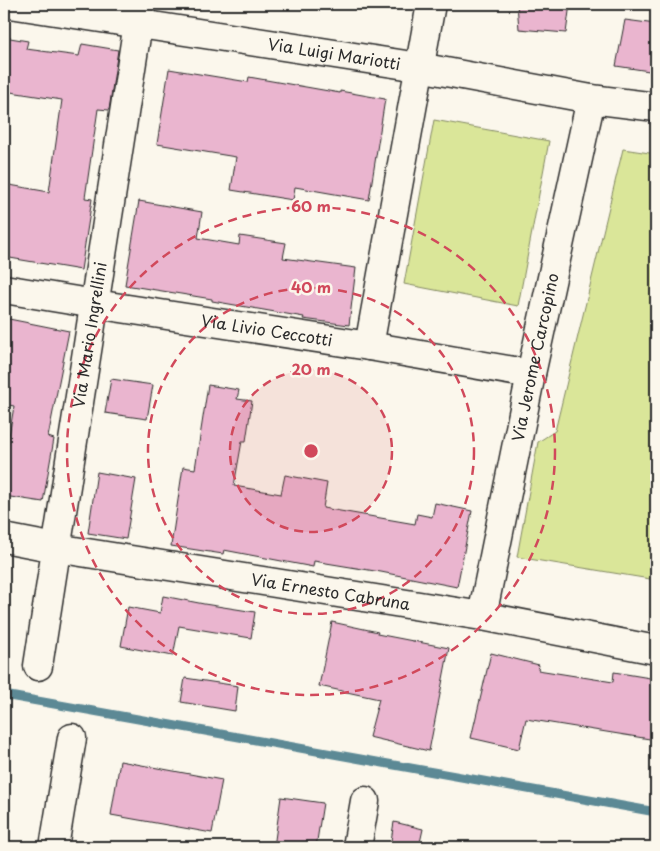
<svg xmlns="http://www.w3.org/2000/svg" width="660" height="851" font-family="'Playpen Sans',sans-serif">
	<style>
		.green { fill: #dae699; stroke: #828862 }
		.lines { fill: none; stroke-linecap: round; stroke-linejoin: round }
		.stream { stroke: #5c8995; stroke-width: 9 }
		.building { fill: #eab5cf; stroke: #2b2b2b }
		.street-casing { stroke: #2b2b2b; stroke-width: 31 }
		.street { stroke: #fbf7ec; stroke-width: 28 }
		.ring { fill: none; stroke: #d1495b; stroke-width: 2.5; stroke-dasharray: 9 6 }
		.labels { text-anchor: middle; stroke-width: 5; stroke-linejoin: round; paint-order: stroke }
		.street-label { font-size: 16px; fill: #2b2b2b; stroke: #fbf7ec }
		.centre { fill: #d1495b; stroke: #fbf7ec; stroke-width: 2.5 }
		.ring-label { font-size: 15px; text-anchor: middle; font-weight: bold; fill: #d1495b; stroke: #fbf7ec; stroke-width: 5; stroke-linejoin: round; paint-order: stroke }
	</style>
	<rect width="100%" height="100%" fill="#fbf7ec"/>
	<filter id="ink" filterUnits="userSpaceOnUse"><feTurbulence type="fractalNoise" baseFrequency=".02" numOctaves="2"/><feDisplacementMap in="SourceGraphic" scale="10" xChannelSelector="R" yChannelSelector="G"/><feConvolveMatrix kernelMatrix="1 2 1 2 8 2 1 2 1" color-interpolation-filters="sRGB"/></filter>
	<g filter="url(#ink)">
		<!-- green -->
		<path class="green" d="M 434,120 L 549,141 L 518,306 L 404,284 Z
			M 623,149 L 656,154 L 656,580 L 517,557 L 538,442 L 555,431 Z"/>
		<g class="lines">
			<!-- stream -->
			<path class="stream" d="M 4,695 L 656,812"/>
		</g>
		<!-- building -->
		<path class="building" d="M 517,4 L 570,4 L 566,33 L 519,29 Z
			M 625,20 L 656,24 L 656,72 L 616,66 Z
			M 4,37 L 28,41 L 26,49 L 79,56 L 82,44 L 118,50 L 109,110 L 98,109 L 85,198 L 92,199 L 81,270 L 4,257 L 4,184 L 49,192 L 62,100 L 4,91 Z
			M 169,69 L 248,82 L 249,77 L 340,93 L 340,91 L 385,99 L 369,200 L 295,187 L 293,200 L 231,190 L 236,157 L 157,144 Z
			M 139,201 L 202,212 L 198,238 L 239,245 L 240,236 L 286,243 L 283,258 L 356,268 L 349,325 L 303,319 L 304,317 L 212,301 L 212,299 L 125,285 Z
			M 4,318 L 69,331 L 48,437 L 54,439 L 43,502 L 4,496 L 4,466 L 14,406 L 4,404 Z
			M 111,379 L 153,385 L 147,419 L 105,413 Z
			M 208,385 L 239,390 L 237,399 L 252,401 L 246,441 L 242,441 L 234,486 L 281,494 L 285,475 L 327,483 L 323,508 L 415,524 L 417,514 L 432,517 L 435,503 L 472,511 L 457,587 L 381,572 L 314,561 L 313,567 L 224,550 L 223,554 L 171,546 L 183,467 L 195,469 Z
			M 97,472 L 136,479 L 126,539 L 88,533 Z
			M 163,596 L 204,604 L 255,612 L 251,638 L 179,626 L 173,656 L 121,646 L 128,607 L 160,613 Z
			M 332,622 L 378,632 L 377,634 L 449,648 L 429,751 L 369,737 L 379,699 L 319,686 Z
			M 491,653 L 539,665 L 538,670 L 613,682 L 614,672 L 656,679 L 656,740 L 526,719 L 519,749 L 471,738 Z
			M 185,678 L 238,686 L 235,711 L 181,702 Z
			M 120,761 L 222,780 L 212,833 L 111,815 Z
			M 281,797 L 323,803 L 316,847 L 274,847 Z
			M 394,822 L 423,829 L 419,847 L 390,847 Z"/>
		<g class="lines">
			<defs>
				<g id="street">
					<path id="s1" d="M 10,4 L 419,67 L 591,99 L 656,107"/>
					<path id="s2" d="M 4,289 L 95,304 L 369,346 L 531,374"/>
					<path d="M 369,346 L 431,4"/>
					<path id="s3" d="M 4,538 L 56,548 L 482,616 L 656,650"/>
					<path id="s4" d="M 482,616 L 531,374 L 591,99"/>
					<path id="s5" d="M 38,666 L 141,4"/>
					<path d="M 54,847 L 72,738"/>
					<path d="M 357,847 L 365,801"/>
				</g>
			</defs>
			<!-- street casing -->
			<use href="#street" class="street-casing"/>
			<!-- street -->
			<use href="#street" class="street"/>
		</g>
	</g>
	<!-- distance rings -->
	<circle cx="311" cy="451" r="81" fill="#d1495b" fill-opacity=".12"/>
	<g class="ring">
		<circle cx="311" cy="451" r="81"/>
		<circle cx="311" cy="451" r="163"/>
		<circle cx="311" cy="451" r="244"/>
	</g>
	<g class="labels">
		<!-- street labels -->
		<g class="street-label">
			<text dy="6" stroke="none"><textPath href="#s1" startOffset="328">Via Luigi Mariotti</textPath></text>
			<text dy="6" stroke="none"><textPath href="#s2" startOffset="266">Via Livio Ceccotti</textPath></text>
			<text dy="6" stroke="none"><textPath href="#s5" startOffset="335">Via Mario Ingrellini</textPath></text>
			<text dy="6" stroke="none"><textPath href="#s4" startOffset="264">Via Jerome Carcopino</textPath></text>
			<text dy="6" stroke="none"><textPath href="#s3" startOffset="331">Via Ernesto Cabruna</textPath></text>
		</g>
	</g>
	<circle cx="311" cy="451" r="8" class="centre"/>
	<g class="ring-label">
		<text x="311" y="212">60 m</text>
		<text x="311" y="293">40 m</text>
		<text x="311" y="375">20 m</text>
	</g>
	<!-- margin -->
	<rect width="660" height="851" fill="none" stroke="#fbf7ec" stroke-width="20"/>
	<rect x="10" y="10" width="640" height="831" fill="none" stroke="#2b2b2b" stroke-width="2" filter="url(#ink)"/>
</svg>
